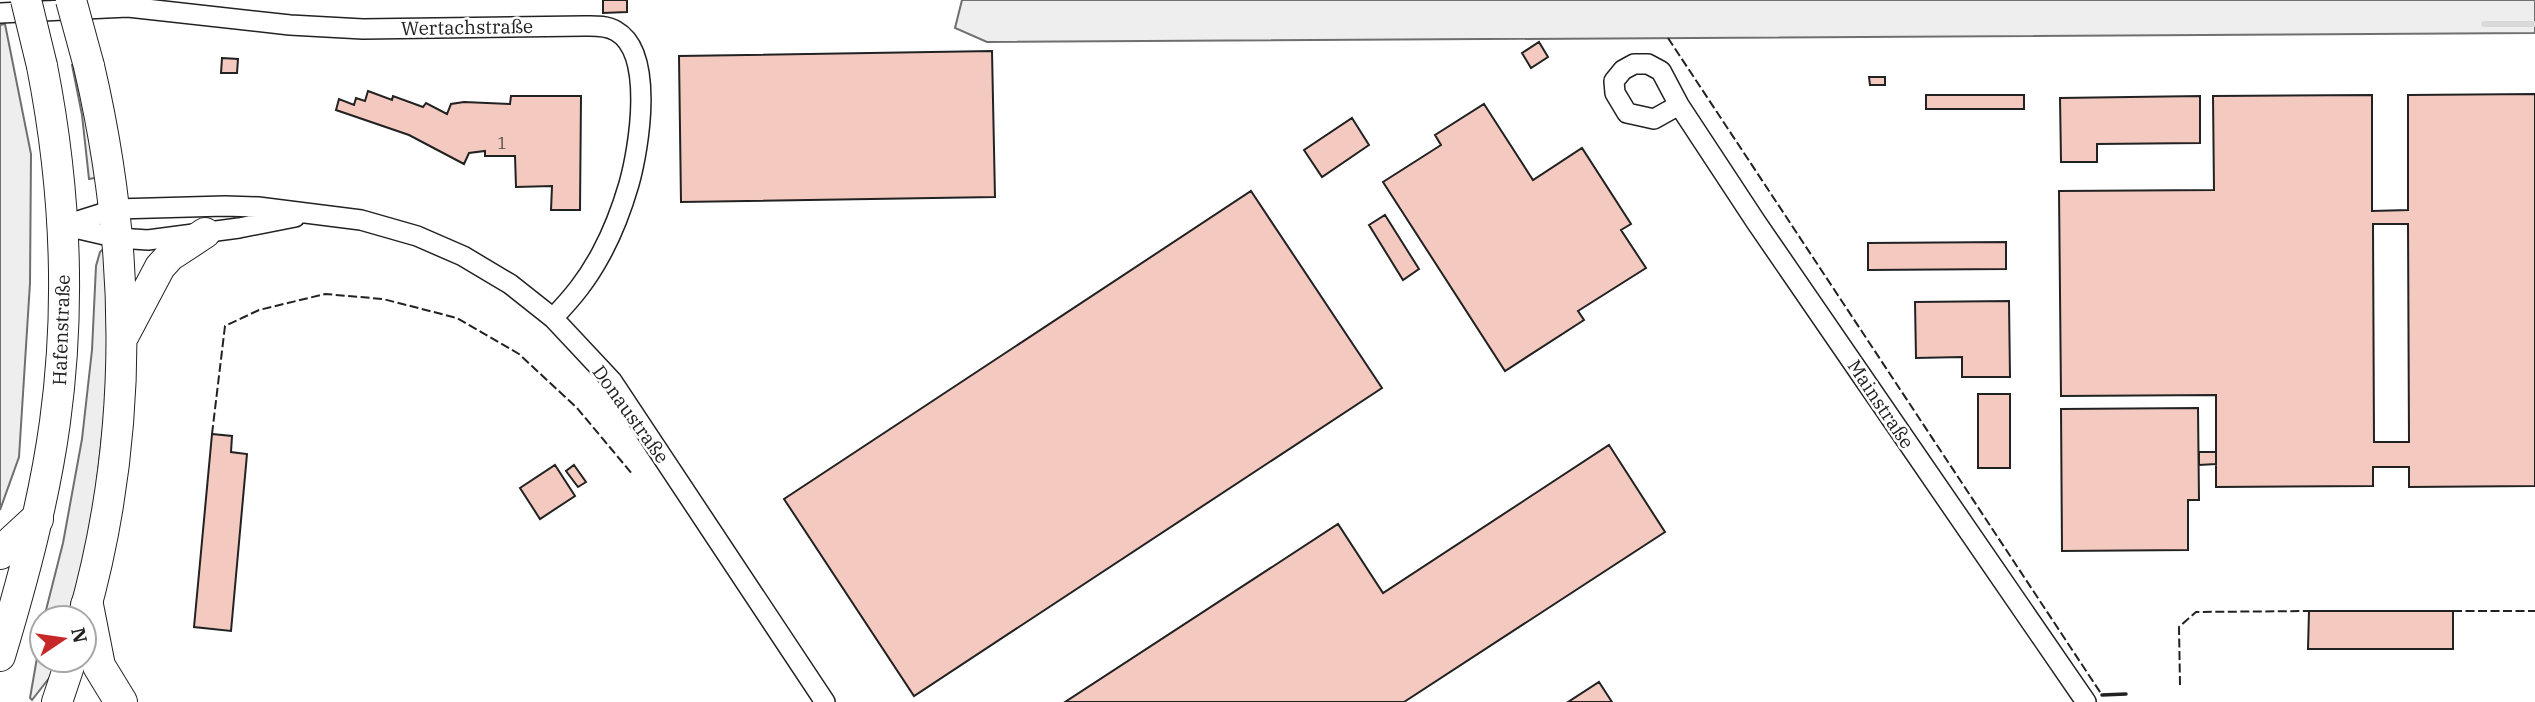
<svg xmlns="http://www.w3.org/2000/svg" width="2535" height="702" font-family="'IBM Plex Serif',serif">
	<style>
		.green { fill: #eee; stroke: #6f6f6f; stroke-width: 2 }
		.lines { fill: none; stroke-linecap: round; stroke-linejoin: round }
		.stream { stroke: #d9d9d9; stroke-width: 6 }
		.building { fill: #f3c9c0; stroke: #222; stroke-width: 2; fill-rule: evenodd }
		.minor-casing { stroke: #222; stroke-width: 22 }
		.primary-casing { stroke: #222; stroke-width: 32 }
		.trunk-casing { stroke: #222; stroke-width: 34 }
		.minor { stroke: #fff; stroke-width: 19 }
		.primary { stroke: #fff; stroke-width: 30 }
		.trunk { stroke: #fff; stroke-width: 32 }
		.primary-bridge-casing { stroke: #222; stroke-width: 32; stroke-linecap: butt }
		.primary-bridge { stroke: #fff; stroke-width: 30 }
		.fence { stroke: #222; stroke-width: 2; stroke-dasharray: 9 3.5; stroke-linecap: butt }
		.wall { stroke: #222; stroke-width: 3.5 }
		.labels { text-anchor: middle; stroke-width: 5; stroke-linejoin: round; paint-order: stroke }
		.number-label { font-size: 16px; fill: #564c4a }
		.street-label { font-size: 19px; fill: #222; stroke: #fff }
	</style>
	<rect width="100%" height="100%" fill="#fff"/>
	<!-- green -->
	<path class="green" d="M 962,0 L 2535,0 L 2535,33 L 987,42 L 955,28 Z
		M 5,24 L 31,154 L 30,283 L 19,457 L 0,510 L 0,25 Z
		M 72,65 L 79,65 L 100,177 L 89,179 L 82,115 Z
		M 106,246 L 110,366 L 93,516 L 70,618 L 44,618 L 63,543 L 82,439 L 92,350 L 96,266 L 100,252 Z
		M 42,629 L 42,660 L 57,660 L 53,673 L 32,700 L 30,698 Z"/>
	<g class="lines">
		<!-- stream -->
		<path class="stream" d="M 2484,24 L 2535,24"/>
	</g>
	<!-- building -->
	<path class="building" d="M 603,0 L 627,0 L 627,12 L 603,13 Z
		M 1539,42 L 1548,57 L 1531,68 L 1522,53 Z
		M 992,51 L 995,197 L 681,202 L 679,56 Z
		M 222,58 L 238,59 L 237,73 L 221,73 Z
		M 1869,77 L 1885,77 L 1885,85 L 1870,85 Z
		M 368,91 L 392,100 L 393,96 L 423,107 L 426,103 L 447,114 L 451,104 L 464,102 L 510,104 L 511,96 L 581,96 L 580,210 L 551,210 L 552,186 L 516,187 L 515,156 L 485,156 L 485,151 L 469,153 L 464,164 L 409,135 L 336,110 L 339,99 L 354,105 L 356,98 L 365,101 Z
		M 2535,94 L 2535,486 L 2409,487 L 2409,467 L 2373,467 L 2373,486 L 2216,487 L 2216,395 L 2061,396 L 2059,191 L 2214,190 L 2213,96 L 2372,95 L 2372,211 L 2408,210 L 2408,95 ZM 2373,224 L 2408,224 L 2409,442 L 2374,442 Z
		M 1926,95 L 2024,95 L 2024,109 L 1926,109 Z
		M 2200,96 L 2200,143 L 2097,144 L 2097,162 L 2061,162 L 2060,98 Z
		M 1484,104 L 1533,180 L 1582,148 L 1631,224 L 1621,230 L 1646,268 L 1578,311 L 1584,320 L 1505,371 L 1383,182 L 1441,145 L 1435,135 Z
		M 1352,118 L 1369,145 L 1322,177 L 1304,150 Z
		M 1251,191 L 1382,388 L 914,696 L 784,499 Z
		M 1385,215 L 1419,269 L 1403,280 L 1369,225 Z
		M 2006,242 L 2006,269 L 1868,270 L 1868,243 Z
		M 2009,301 L 2010,377 L 1962,377 L 1962,357 L 1916,358 L 1915,302 Z
		M 1978,394 L 2010,394 L 2010,468 L 1978,468 Z
		M 2198,408 L 2199,500 L 2188,500 L 2188,550 L 2062,551 L 2061,409 Z
		M 212,434 L 232,436 L 231,452 L 247,454 L 231,631 L 194,627 Z
		M 1609,445 L 1665,532 L 1404,702 L 1065,702 L 1338,524 L 1383,593 Z
		M 2199,452 L 2216,452 L 2216,464 L 2199,465 Z
		M 555,465 L 575,496 L 540,519 L 520,488 Z
		M 574,465 L 586,482 L 578,487 L 566,471 Z
		M 2309,611 L 2453,611 L 2453,649 L 2308,649 Z
		M 1599,682 L 1612,702 L 1568,702 Z"/>
	<g class="lines">
		<defs>
			<path id="minor" d="M 0,13 L 128,7 L 290,25 L 363,29 L 584,26 C 594,26 606,25 616,31 C 655,53 639,148 629,184 C 622,208 613,232 601,254 C 587,280 573,297 553,318
				M 1679,105 L 1654,119 L 1627,113 L 1615,93 L 1614,81 L 1623,70 L 1634,64 L 1648,64 L 1661,71 L 1679,105 L 1756,222 L 2086,702
				M 62,226 L 116,209 L 225,206 L 258,207 L 361,220 L 417,236 L 463,256 L 510,284 L 553,318 L 612,381 L 825,702
				M 66,226 L 118,238 L 148,240 L 239,228 L 295,217"/>
			<path id="primary" d="M 124,335 L 160,267 L 170,256 L 205,233
				M 83,618 C 135,434 132,250 89,66
				M 0,656 C 23,579 44,502 55,422 C 71,304 65,183 42,66
				M 57,702 L 71,660"/>
			<path id="trunk" d="M 0,553 L 37,519
				M 87,605 L 99,666 L 121,702"/>
		</defs>
		<!-- minor casing -->
		<use href="#minor" class="minor-casing"/>
		<!-- primary casing -->
		<use href="#primary" class="primary-casing"/>
		<!-- trunk casing -->
		<use href="#trunk" class="trunk-casing"/>
		<!-- minor -->
		<use href="#minor" class="minor"/>
		<!-- primary -->
		<use href="#primary" class="primary"/>
		<!-- trunk -->
		<use href="#trunk" class="trunk"/>
		<defs>
			<path id="primary-bridge" d="M 26,0 L 42,66
				M 71,0 L 89,66"/>
		</defs>
		<!-- primary-bridge casing -->
		<use href="#primary-bridge" class="primary-bridge-casing"/>
		<!-- primary-bridge -->
		<use href="#primary-bridge" class="primary-bridge"/>
		<!-- fence -->
		<path class="fence" d="M 1668,38 L 2102,695
			M 212,434 L 225,326 L 259,310 L 325,294 L 383,299 L 457,318 L 519,354 L 577,408 L 633,475
			M 2453,611 L 2535,611
			M 2180,685 L 2179,627 L 2196,612 L 2309,611"/>
		<!-- wall -->
		<path class="wall" d="M 2102,695 L 2126,694"/>
	</g>
	<g class="labels">
		<!-- number labels -->
		<g class="number-label">
			<text x="502" y="149">1</text>
		</g>
		<!-- street labels -->
		<g class="street-label">
			<text transform="translate(467 27) rotate(-1)" y="7">Wertachstraße</text>
			<text transform="translate(61 330) rotate(-88)" y="7">Hafenstraße</text>
			<text transform="translate(1881 404) rotate(56)" y="7">Mainstraße</text>
			<text transform="translate(631 414) rotate(54)" y="7">Donaustraße</text>
		</g>
	</g>
	<!-- north arrow -->
	<g transform="translate(63 639) rotate(77)"><circle r="33" fill="#ffffff" stroke="#a7a7a7" stroke-width="2"/>
	<path d="M0-5L12 26L0 18L-12 26Z" fill="#c62828"/>
	<text y="-10" font-size="19" font-weight="bold" text-anchor="middle" fill="#222222">N</text>
	</g>
</svg>
